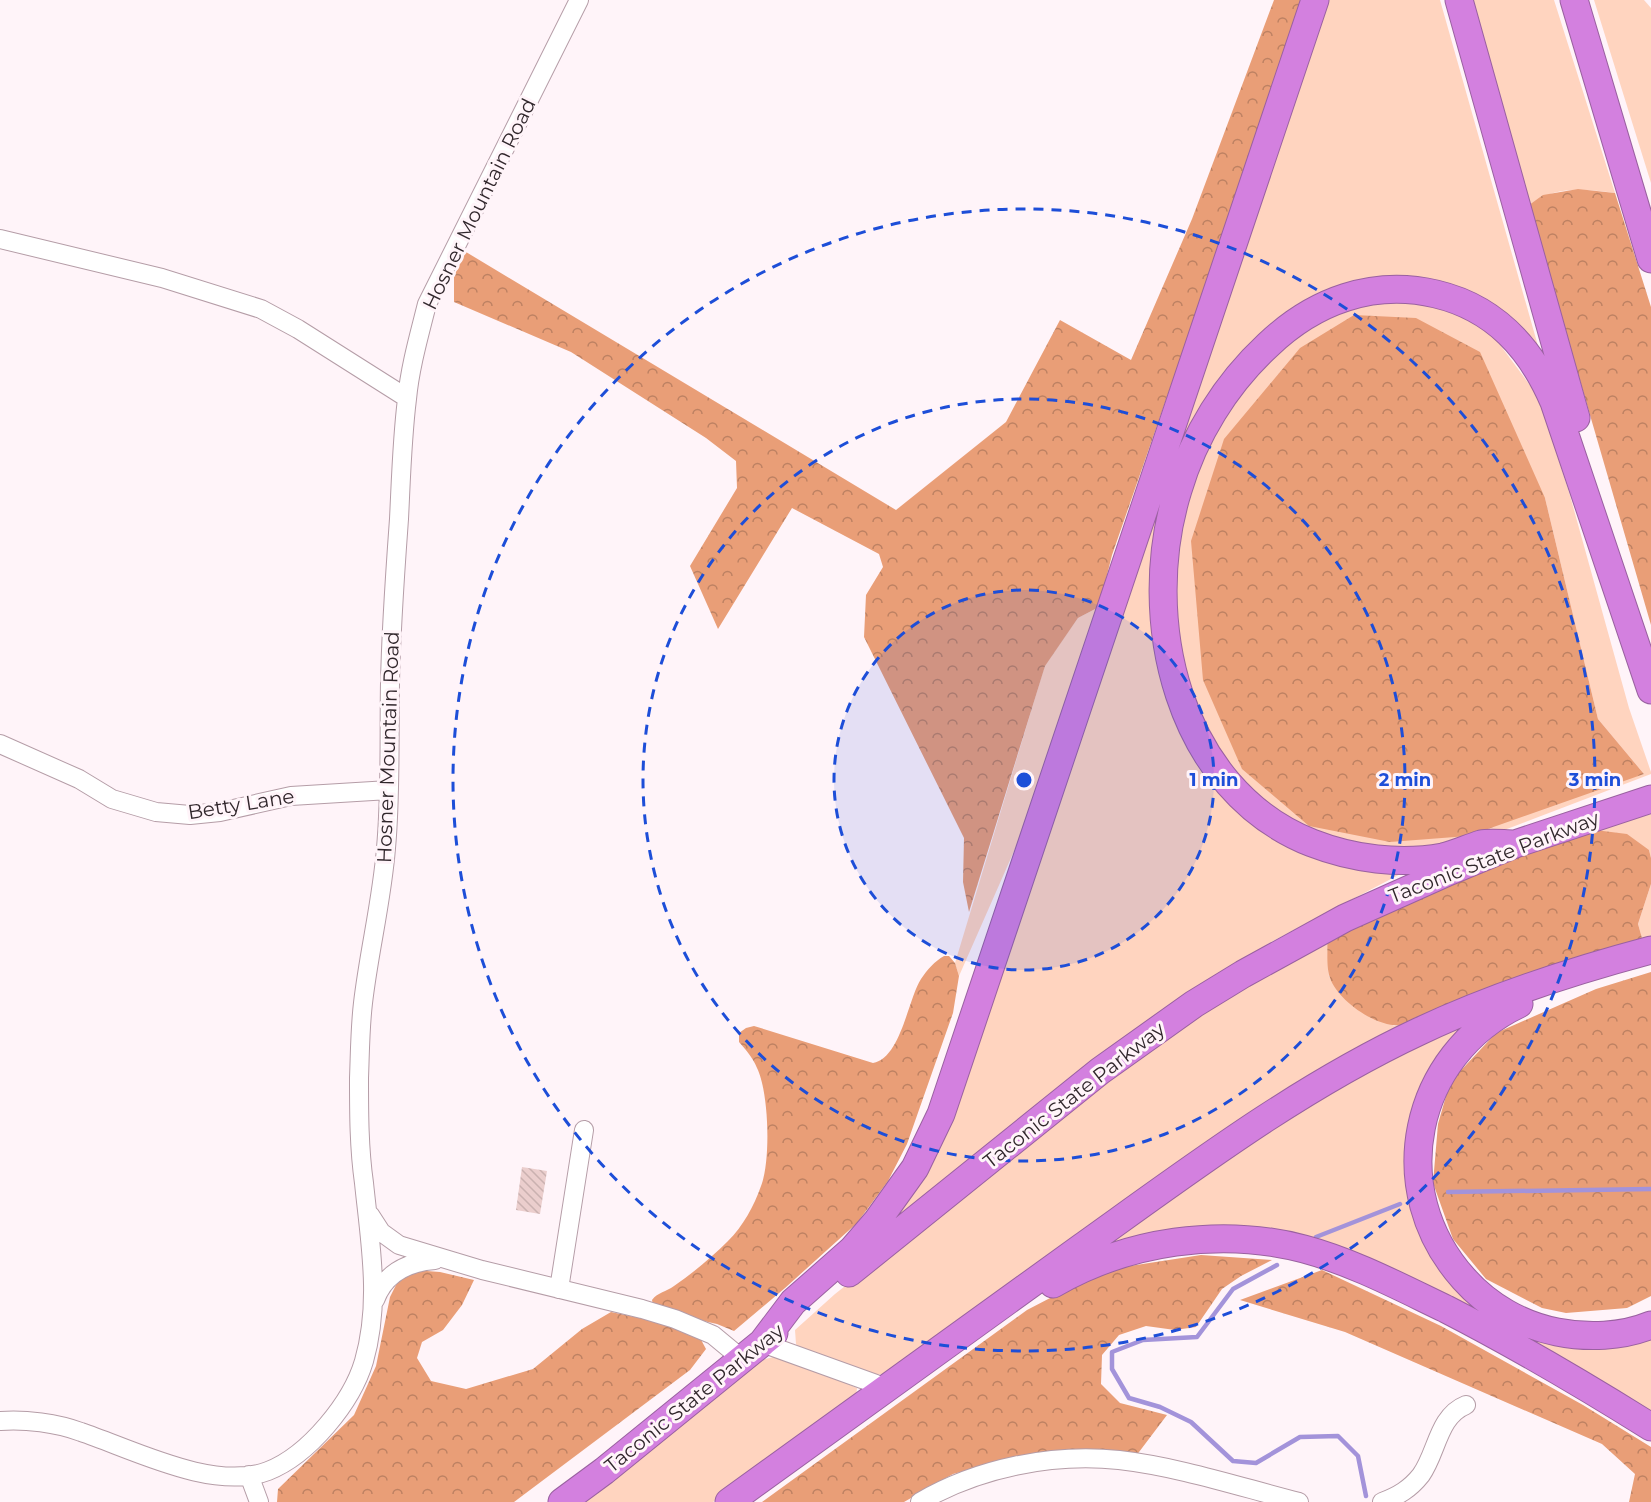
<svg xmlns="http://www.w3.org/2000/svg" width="1651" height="1502" font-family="Montserrat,sans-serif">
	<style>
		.green { fill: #ffd4bf; fill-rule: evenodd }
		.forest { fill: url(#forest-crowns) }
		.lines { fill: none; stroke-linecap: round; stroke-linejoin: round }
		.stream { stroke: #a393da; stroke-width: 4.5 }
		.building { fill: url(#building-back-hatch) }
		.minor-casing { stroke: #b59da7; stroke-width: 20 }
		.highway-casing { stroke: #9a61a0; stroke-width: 29 }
		.minor { stroke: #fff; stroke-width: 18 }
		.highway { stroke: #d380df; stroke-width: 27 }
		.ring { fill: none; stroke: #1d4ed8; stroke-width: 3; stroke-dasharray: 10 8 }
		.labels { text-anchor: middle; stroke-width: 6; stroke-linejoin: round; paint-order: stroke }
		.street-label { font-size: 20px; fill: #31272c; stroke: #fff4f9 }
		.centre { fill: #1d4ed8; stroke: #fff4f9; stroke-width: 3 }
		.ring-label { font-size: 18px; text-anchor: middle; font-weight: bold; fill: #1d4ed8; stroke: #fff4f9; stroke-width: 6; stroke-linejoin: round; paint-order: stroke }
	</style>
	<defs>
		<pattern id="forest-crowns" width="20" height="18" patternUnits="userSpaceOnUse" patternTransform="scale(1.5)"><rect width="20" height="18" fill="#e99e77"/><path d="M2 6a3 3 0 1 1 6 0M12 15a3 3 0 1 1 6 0" fill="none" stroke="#bd8162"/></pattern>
		<pattern id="building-back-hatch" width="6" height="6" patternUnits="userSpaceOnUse" patternTransform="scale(1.5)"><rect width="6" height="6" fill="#ebcecd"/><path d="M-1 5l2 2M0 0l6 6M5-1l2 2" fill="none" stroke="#cab1b0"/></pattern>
	</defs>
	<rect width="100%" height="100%" fill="#fff4f9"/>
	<!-- green -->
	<path class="green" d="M 1321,0 L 1440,0 L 1538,346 L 1534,347 L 1463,295 L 1321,295 L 1179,461 L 1167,678 L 1255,822 L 1408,870 L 1273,941 L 1162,1010 L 1049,1095 L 856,1255 L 925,1159 Z
		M 1472,0 L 1554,0 L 1615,193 C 1583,189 1557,185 1529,205 Z
		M 1594,0 L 1644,0 L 1651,8 L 1651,183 Z
		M 1399,295 L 1439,302 L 1492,334 L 1538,396 L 1569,492 L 1629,708 L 1651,772 L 1651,774 L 1470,843 L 1422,854 L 1362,850 L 1266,809 L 1202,732 L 1170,608 L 1187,482 L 1240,383 L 1321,313 ZM 1545,498 L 1598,719 L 1644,774 L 1390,842 Z
		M 1099,607 L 1025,826 L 959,976 L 955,963 L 1045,665 L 1078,618 Z
		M 1651,814 L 1651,858 L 1649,850 L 1595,830 Z
		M 1651,884 L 1651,936 L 1642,938 L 1638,924 Z
		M 1327,939 L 1329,977 L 1394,1026 L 1403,1025 L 1300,1083 L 883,1374 L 869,1375 L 803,1354 L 796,1344 L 795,1330 L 835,1294 L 1114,1073 L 1231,991 Z
		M 1483,1012 L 1406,1147 L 1407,1187 L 1413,1214 L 1513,1326 L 1651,1332 L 1651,1419 L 1299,1239 L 1105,1249 L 1128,1229 L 1331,1086 Z
		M 774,1357 L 802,1364 L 857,1388 L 856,1398 L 713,1502 L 580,1502 L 757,1361 Z"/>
	<!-- forest -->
	<path class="forest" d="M 1274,0 L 1305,0 L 1112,555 L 1099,607 L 1078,618 L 1045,666 L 969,912 L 963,882 L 964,838 L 864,637 L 866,595 L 883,567 L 879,554 L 792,508 L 718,629 L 690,566 L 737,488 L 736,461 L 706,438 L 571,352 L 454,302 L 454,276 L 466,252 L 896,510 L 1006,422 L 1060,320 L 1131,360 L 1192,219 Z
		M 1578,189 L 1615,193 L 1651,307 L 1651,625 L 1529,205 L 1543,195 Z
		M 1354,315 L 1416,318 L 1480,352 L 1545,498 L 1598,719 L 1644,774 L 1468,836 L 1390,842 L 1309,826 L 1242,769 L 1203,680 L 1191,541 L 1224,439 L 1300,348 Z
		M 1595,830 L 1627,834 L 1649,850 L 1651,858 L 1651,884 L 1638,924 L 1642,938 L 1575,958 L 1474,993 L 1403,1025 C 1378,1029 1338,1001 1330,978 C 1326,967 1328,951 1327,939 L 1496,862 Z
		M 944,956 L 949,956 L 955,963 L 959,976 L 953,1013 L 907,1144 L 888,1181 L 857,1223 L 785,1288 L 734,1331 L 717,1324 L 690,1318 L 653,1305 L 652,1300 C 658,1292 666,1292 674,1286 C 693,1273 712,1257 728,1241 C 743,1226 754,1206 761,1186 C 771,1161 769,1092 757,1068 C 753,1058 746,1050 739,1042 L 739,1033 L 746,1028 L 754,1026 L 873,1063 C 901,1058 908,999 921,979 C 927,970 935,961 944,956 Z
		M 1651,972 L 1651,1296 L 1627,1308 L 1566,1313 L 1542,1308 L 1486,1279 L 1453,1239 L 1433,1183 L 1438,1124 L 1450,1082 L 1496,1033 L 1596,989 Z
		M 1201,1255 L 1272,1260 L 1241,1276 L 1222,1289 L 1196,1327 L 1175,1330 L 1146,1326 L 1119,1335 L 1102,1355 L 1101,1384 L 1120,1403 L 1167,1415 L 1136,1456 L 1106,1452 L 1033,1453 L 953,1474 L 904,1502 L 762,1502 L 1027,1310 L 1104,1270 Z
		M 413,1270 L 440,1272 L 474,1280 L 462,1305 L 443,1330 L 422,1342 L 417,1358 L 431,1381 L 466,1389 L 533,1369 L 582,1329 L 611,1312 L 654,1321 L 699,1336 L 706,1349 L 690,1370 L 514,1502 L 277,1502 L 278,1489 L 354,1415 L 376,1366 L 390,1297 L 398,1281 Z
		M 1322,1270 L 1441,1326 L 1583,1405 L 1651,1447 L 1651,1502 L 1629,1502 L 1635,1474 L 1602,1444 L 1345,1332 L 1240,1300 Z"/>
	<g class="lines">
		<!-- stream -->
		<path class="stream" d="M 1448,1192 L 1651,1189
			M 1316,1237 L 1400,1204
			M 1277,1265 L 1233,1289 L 1197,1337 L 1143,1340 L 1112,1352 L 1112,1369 L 1129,1398 L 1160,1407 L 1191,1422 L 1233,1461 L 1256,1463 L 1300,1437 L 1338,1436 L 1358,1456 L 1366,1496"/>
	</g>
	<!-- building -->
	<path class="building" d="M 522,1167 L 547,1171 L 540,1214 L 516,1210 Z"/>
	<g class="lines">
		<defs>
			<path id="minor" d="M 0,239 L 162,278 L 261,309 L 298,329 L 407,398
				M 0,744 L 79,779 L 112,799 L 156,812 L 190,815 L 220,812 L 291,796 L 389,790
				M 370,1215 L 381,1232 L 399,1245 L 482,1270 L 642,1309 L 675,1319 L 713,1335 L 742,1359
				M 559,1289 L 584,1130
				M 375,1300 C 385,1273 408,1262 435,1260
				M 762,1343 L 887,1388
				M 0,1421 C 25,1419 57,1423 81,1432 C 132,1449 214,1492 268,1471 C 309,1455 352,1402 364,1361 C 381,1302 370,1242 364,1183 C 359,1148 359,1113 359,1078 C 360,1053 360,1028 363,1003 C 369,951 382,900 386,848 C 391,793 389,738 390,683 C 391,628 395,574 399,519 C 401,479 402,439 407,399 C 410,367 419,336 427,304 L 579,0
				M 249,1475 L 259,1502
				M 920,1502 C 978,1468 1052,1453 1119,1460 C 1180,1467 1240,1487 1299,1502
				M 1382,1502 C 1398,1496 1410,1489 1421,1475 C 1437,1453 1438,1416 1466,1405"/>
			<path id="highway" d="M 1459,0 L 1576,418
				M 1574,0 L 1651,259
				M 1515,844 C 1504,844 1491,842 1481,844 C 1468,848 1456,854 1443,857 C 1400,865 1353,859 1312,843 C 1177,790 1138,618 1178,490 C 1194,435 1226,384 1268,345 C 1314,301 1373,279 1436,294 C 1495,308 1531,348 1554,402 L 1651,690
				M 1519,1004 C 1412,1055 1384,1190 1464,1279 C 1488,1306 1521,1325 1557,1332 C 1587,1338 1622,1337 1651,1325
				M 849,1273 L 1100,1071 L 1194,1004 L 1243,974 L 1345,918 L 1450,871 L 1515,844 L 1651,799
				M 1053,1284 C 1127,1241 1221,1227 1304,1249 C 1353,1262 1400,1287 1446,1309 C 1516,1345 1584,1385 1651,1427
				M 762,1343 L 793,1302 L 852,1250 L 877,1221 L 915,1168 L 941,1114 L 1315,0
				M 562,1502 L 604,1471 L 774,1333
				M 729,1502 C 846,1417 964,1332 1082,1247 C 1191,1169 1298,1088 1420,1031 C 1494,996 1572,971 1651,950"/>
		</defs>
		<!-- minor casing -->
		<use href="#minor" class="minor-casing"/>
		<!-- highway casing -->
		<use href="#highway" class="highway-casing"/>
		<!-- minor -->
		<use href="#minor" class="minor"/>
		<!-- highway -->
		<use href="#highway" class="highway"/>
	</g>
	<!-- distance rings -->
	<circle cx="1024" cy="780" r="190" fill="#1d4ed8" fill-opacity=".12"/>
	<g class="ring">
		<circle cx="1024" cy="780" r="190"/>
		<circle cx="1024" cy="780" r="381"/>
		<circle cx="1024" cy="780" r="571"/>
	</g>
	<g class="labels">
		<!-- street labels -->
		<g class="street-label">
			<text transform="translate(479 204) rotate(-64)" y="7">Hosner Mountain Road</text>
			<text transform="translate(388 747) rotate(-88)" y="7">Hosner Mountain Road</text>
			<text transform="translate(241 804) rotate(-9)" y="7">Betty Lane</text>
			<text transform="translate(1494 857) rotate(-21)" y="7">Taconic State Parkway</text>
			<text transform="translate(1074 1095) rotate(-38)" y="7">Taconic State Parkway</text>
			<text transform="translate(694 1398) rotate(-39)" y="7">Taconic State Parkway</text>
		</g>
	</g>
	<circle cx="1024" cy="780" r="9" class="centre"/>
	<g class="ring-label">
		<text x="1214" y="786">1 min</text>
		<text x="1405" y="786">2 min</text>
		<text x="1595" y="786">3 min</text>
	</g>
</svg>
